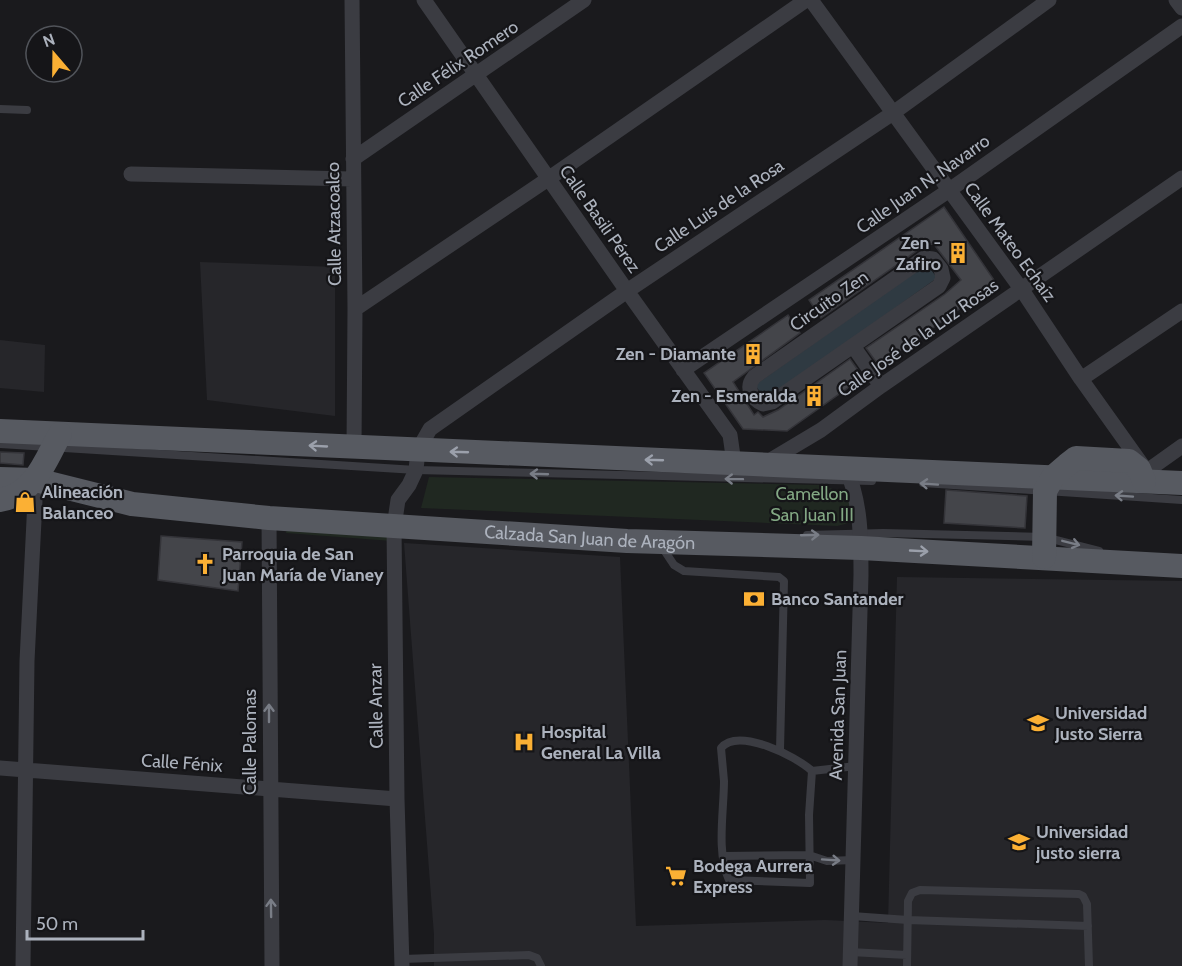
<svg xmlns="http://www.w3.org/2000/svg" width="1182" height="966" font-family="Cabin,sans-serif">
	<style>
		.built { fill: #26262a }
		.green { fill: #202821 }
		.water { fill: #2f3a42 }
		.building { fill: #44454a; stroke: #343439; stroke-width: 1.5 }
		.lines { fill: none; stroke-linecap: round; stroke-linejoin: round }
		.service { stroke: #3b3c42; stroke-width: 8 }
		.minor { stroke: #3b3c42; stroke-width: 15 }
		.primary { stroke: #575a61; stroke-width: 24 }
		.oneway { stroke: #9ba0ab }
		.oneway2 { stroke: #797d86 }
		.labels { text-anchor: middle; stroke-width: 4.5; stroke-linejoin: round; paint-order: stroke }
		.street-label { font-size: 18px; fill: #acb2bd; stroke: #151518 }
		.poi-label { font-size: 18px; font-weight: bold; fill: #acb2bd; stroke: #151518; text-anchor: start }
		.park-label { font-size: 18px; fill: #83a884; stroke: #151518 }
	</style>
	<rect width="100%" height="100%" fill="#1a1a1d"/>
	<!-- built -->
	<path class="built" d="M 200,262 L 335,267 L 335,416 L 207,400 Z
		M 0,340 L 45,345 L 44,392 L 0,388 Z
		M 404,543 L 620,557 L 636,926 L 825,920 L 888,923 L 897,577 L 1182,581 L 1182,966 L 434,966 L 434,935 Z"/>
	<!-- green -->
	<path class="green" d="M 429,477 L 819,485 L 847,493 L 857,521 L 837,526 L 421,508 Z
		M 287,526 L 392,534 L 392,541 L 286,533 Z"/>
	<!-- water -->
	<path class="water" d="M 927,264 L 937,278 L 766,400 L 755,385 Z"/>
	<!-- building -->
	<path class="building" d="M 944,207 L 996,283 L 879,366 L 866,348 L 945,294 L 961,280 L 933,243 L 918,250 L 821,318 L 809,300 Z
		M 788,315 L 800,333 L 733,382 L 754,415 L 758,412 L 763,417 L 778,410 L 850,359 L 863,377 L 787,431 L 743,429 L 704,373 Z
		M 0,452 L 24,453 L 23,465 L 0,463 Z
		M 946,490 L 1027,496 L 1025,528 L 944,523 Z
		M 161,536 L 242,542 L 238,591 L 158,580 Z"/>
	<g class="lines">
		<!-- service -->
		<path class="service" d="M 0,109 L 27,110
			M 0,444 L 416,470 L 872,481
			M 923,483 L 1182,500
			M 807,535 L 883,533 L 1044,537 L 1099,551
			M 662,547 L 674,565 L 684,571 L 779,577 L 784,581 L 780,750
			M 812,771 L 809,815 L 810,883 L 729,880 C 716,853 724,810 724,781 C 723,770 722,759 721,748 C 738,727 796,756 812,771 L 856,766
			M 724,856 L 809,855 L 827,861 L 853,860
			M 852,916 L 908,920 L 1088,926
			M 850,952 L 907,955
			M 402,959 L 529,955 L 537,958 L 541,966
			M 907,966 L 908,901 L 912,893 L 920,890 L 1079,894 L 1083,896 L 1087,904 L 1089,966"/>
		<!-- minor -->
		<path class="minor" d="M 352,0 L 355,309 L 354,448
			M 424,0 L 627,291 L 730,435 L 734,463
			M 811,0 L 1022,290 L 1081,379 L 1143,466
			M 1176,0 L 1182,8
			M 353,159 L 584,0
			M 131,174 L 352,179
			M 924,258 L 933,259 L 941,269 L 943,278 L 939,286 L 772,402 L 763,404 C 752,399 745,388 754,377 Z
			M 355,309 L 548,179 L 806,0
			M 853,346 L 881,386
			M 683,370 L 948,191 L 1182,26
			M 1081,379 L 1182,311
			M 764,464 L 821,430 L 881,386 L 1182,178
			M 846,468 C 861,503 861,538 861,575 L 850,966
			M 1147,471 L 1182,446
			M 269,518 L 272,966
			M 0,768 L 397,799
			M 23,966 L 27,661 L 36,480
			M 402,966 L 397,799 L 394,527 L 398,500 L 409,485 L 416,470 L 418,450 L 430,429 L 627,291 L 893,113 L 1049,0"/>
		<!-- primary -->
		<g class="primary">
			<path d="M 0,431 L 1182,483"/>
			<path id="s1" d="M 0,479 L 36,480 L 132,504 L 269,518 L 627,541 L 861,548 L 1182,566"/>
			<path d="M 0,500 C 35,494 45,461 60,434"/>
			<path d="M 1044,557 L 1045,491 L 1053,477 L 1067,465 L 1076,458 L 1129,461 L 1139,469 L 1144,481"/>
		</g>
	</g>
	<!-- one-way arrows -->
	<defs><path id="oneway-shaft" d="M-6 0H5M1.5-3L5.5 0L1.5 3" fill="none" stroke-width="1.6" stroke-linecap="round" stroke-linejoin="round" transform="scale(1.5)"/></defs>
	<g class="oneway">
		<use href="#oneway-shaft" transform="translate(318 446) rotate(-177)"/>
		<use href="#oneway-shaft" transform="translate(459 452) rotate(-178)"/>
		<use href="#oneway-shaft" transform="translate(654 460) rotate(-178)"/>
		<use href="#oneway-shaft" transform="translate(919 551) rotate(3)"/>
	</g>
	<g class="oneway2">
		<use href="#oneway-shaft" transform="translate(539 474) rotate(-178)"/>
		<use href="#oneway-shaft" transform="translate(734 479) rotate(-179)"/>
		<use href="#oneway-shaft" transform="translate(929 484) rotate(-176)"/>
		<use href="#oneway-shaft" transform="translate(1124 496) rotate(-176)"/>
		<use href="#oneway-shaft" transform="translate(810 535) rotate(-2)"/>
		<use href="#oneway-shaft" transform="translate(1071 543) rotate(14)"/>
		<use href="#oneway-shaft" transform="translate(269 713) rotate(-90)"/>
		<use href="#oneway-shaft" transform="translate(831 860) rotate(4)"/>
		<use href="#oneway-shaft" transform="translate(271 908) rotate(-91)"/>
	</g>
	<!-- icons -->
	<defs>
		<symbol id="building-bare" viewBox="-9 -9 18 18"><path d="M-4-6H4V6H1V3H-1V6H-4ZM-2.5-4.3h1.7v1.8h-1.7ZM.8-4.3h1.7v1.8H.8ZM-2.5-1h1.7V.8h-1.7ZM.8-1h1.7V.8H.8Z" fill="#fbb034" stroke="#151518" stroke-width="2.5" paint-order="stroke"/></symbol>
		<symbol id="shop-bare" viewBox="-9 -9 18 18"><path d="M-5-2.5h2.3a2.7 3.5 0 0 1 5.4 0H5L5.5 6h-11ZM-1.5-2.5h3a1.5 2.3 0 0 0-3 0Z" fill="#fbb034" stroke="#151518" stroke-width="2.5" paint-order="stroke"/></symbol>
		<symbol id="church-bare" viewBox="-9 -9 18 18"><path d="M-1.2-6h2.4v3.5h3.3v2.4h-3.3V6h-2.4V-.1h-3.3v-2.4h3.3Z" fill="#fbb034" stroke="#151518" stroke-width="2.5" paint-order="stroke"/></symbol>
		<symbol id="bank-bare" viewBox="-9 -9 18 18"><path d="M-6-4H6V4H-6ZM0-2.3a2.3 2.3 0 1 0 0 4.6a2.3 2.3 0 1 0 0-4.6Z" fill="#fbb034" stroke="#151518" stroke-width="2.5" paint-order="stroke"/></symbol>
		<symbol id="university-bare" viewBox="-9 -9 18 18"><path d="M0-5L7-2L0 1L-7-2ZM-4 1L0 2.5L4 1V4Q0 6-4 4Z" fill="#fbb034" stroke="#151518" stroke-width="2.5" paint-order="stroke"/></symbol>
		<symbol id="hospital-bare" viewBox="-9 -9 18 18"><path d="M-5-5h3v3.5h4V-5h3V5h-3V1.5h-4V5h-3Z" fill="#fbb034" stroke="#151518" stroke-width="2.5" paint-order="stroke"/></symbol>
		<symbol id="school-bare" viewBox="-9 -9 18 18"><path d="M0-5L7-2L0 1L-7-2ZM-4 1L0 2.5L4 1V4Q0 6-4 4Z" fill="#fbb034" stroke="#151518" stroke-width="2.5" paint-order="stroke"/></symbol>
		<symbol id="supermarket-bare" viewBox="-9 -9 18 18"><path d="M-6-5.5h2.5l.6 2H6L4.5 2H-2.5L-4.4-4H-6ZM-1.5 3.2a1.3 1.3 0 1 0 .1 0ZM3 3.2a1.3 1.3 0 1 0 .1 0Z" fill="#fbb034" stroke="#151518" stroke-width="2.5" paint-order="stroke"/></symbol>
	</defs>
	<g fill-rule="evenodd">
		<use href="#building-bare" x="943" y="238" width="30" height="30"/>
		<use href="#building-bare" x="738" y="339" width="30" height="30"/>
		<use href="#building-bare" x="799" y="381" width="30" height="30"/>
		<use href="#shop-bare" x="10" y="487" width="30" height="30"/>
		<use href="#church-bare" x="190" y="549" width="30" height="30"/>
		<use href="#bank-bare" x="739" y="584" width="30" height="30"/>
		<use href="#university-bare" x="1023" y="708" width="30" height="30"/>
		<use href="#hospital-bare" x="509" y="727" width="30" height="30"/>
		<use href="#school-bare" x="1004" y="827" width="30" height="30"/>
		<use href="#supermarket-bare" x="661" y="861" width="30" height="30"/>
	</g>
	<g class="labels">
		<!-- street labels -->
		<g class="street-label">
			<text transform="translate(458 64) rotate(-34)" y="6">Calle Félix Romero</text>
			<text transform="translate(923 184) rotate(-35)" y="6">Calle Juan N. Navarro</text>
			<text transform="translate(719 206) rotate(-34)" y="6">Calle Luis de la Rosa</text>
			<text transform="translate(600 219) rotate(55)" y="6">Calle Basili Pérez</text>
			<text transform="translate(334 224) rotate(-91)" y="6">Calle Atzacoalco</text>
			<text transform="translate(1010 242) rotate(54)" y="6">Calle Mateo Echaíz</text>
			<text transform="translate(829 301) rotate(-35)" y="6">Circuito Zen</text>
			<text transform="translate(918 338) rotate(-35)" y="6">Calle José de la Luz Rosas</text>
			<text dy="6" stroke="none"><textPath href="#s1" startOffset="594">Calzada San Juan de Aragón</textPath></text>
			<text transform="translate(376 706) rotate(-91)" y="6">Calle Anzar</text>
			<text transform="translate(838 715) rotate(-88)" y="6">Avenida San Juan</text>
			<text transform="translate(250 742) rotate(-90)" y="6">Calle Palomas</text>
			<text transform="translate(182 763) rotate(4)" y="6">Calle Fénix</text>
		</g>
		<!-- poi labels -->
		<g class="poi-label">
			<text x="941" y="249" text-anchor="end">Zen -<tspan x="941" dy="21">Zafiro</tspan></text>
			<text x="736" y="360" text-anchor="end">Zen - Diamante</text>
			<text x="797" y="402" text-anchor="end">Zen - Esmeralda</text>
			<text x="42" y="498">Alineación<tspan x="42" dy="21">Balanceo</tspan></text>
			<text x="222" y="560">Parroquia de San<tspan x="222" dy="21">Juan María de Vianey</tspan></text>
			<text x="771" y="605">Banco Santander</text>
			<text x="1055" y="719">Universidad<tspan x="1055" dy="21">Justo Sierra</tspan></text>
			<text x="541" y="738">Hospital<tspan x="541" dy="21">General La Villa</tspan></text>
			<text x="1036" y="838">Universidad<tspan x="1036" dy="21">justo sierra</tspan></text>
			<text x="693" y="872">Bodega Aurrera<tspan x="693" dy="21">Express</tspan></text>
		</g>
		<!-- park labels -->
		<g class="park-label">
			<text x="812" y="500">Camellon<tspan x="812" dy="21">San Juan III</tspan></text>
		</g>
	</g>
	<!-- north arrow -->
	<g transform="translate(54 54) rotate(340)"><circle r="28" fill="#151518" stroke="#51545a" stroke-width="1.5"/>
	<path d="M0-4.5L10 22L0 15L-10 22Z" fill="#fbb034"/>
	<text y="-9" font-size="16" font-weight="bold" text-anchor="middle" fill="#acb2bd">N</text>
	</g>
	<!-- scale -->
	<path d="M27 930v9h116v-9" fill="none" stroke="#acb2bd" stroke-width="3"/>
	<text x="36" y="930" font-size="18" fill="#acb2bd" stroke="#151518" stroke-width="4.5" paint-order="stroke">50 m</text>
</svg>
